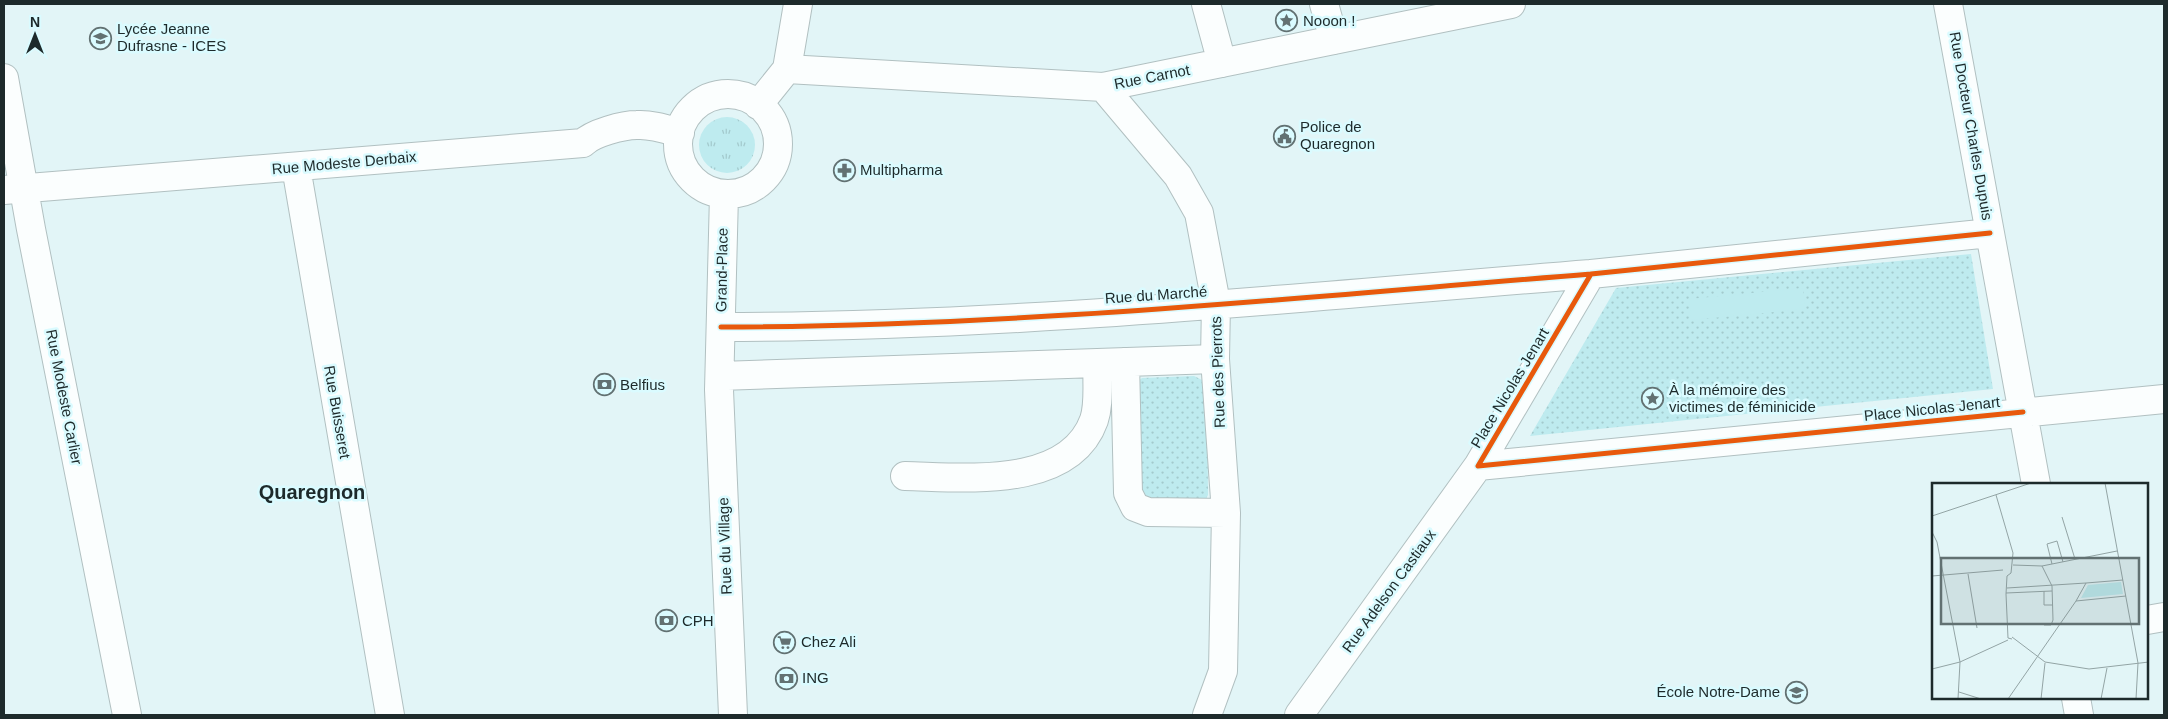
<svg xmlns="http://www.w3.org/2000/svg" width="2168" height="719" font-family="Helvetica,sans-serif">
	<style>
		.grass { fill: url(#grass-tufts) }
		.park { fill: url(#park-dots) }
		.pitch { fill: #beebef }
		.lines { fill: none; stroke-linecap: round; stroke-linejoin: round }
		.minor-casing { stroke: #b1c0c1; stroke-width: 30 }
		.minor { stroke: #fbfefe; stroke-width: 28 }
		.cycleway-casing { stroke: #dafbff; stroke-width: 8 }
		.cycleway { stroke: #e8590c; stroke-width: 5 }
		.labels { text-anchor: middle; stroke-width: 5; stroke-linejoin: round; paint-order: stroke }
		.poi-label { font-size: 15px; fill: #1d2a2b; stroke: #dafbff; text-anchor: start }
		.street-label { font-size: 15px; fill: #1d2a2b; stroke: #dafbff }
		.district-label { font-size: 20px; font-weight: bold; fill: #1d2a2b; stroke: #dafbff }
		.inset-road { fill: none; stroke: #93a4a5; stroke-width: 1 }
		.view { fill: #627172; fill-opacity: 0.15; stroke: #627172; stroke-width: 2.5 }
		.inset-edge { fill: none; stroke: #1d2a2b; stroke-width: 2.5 }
	</style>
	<defs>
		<pattern id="grass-tufts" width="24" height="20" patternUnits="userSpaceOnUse" patternTransform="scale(1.25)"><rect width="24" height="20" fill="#beebef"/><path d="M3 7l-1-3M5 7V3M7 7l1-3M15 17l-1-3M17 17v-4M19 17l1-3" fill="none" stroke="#a3cacd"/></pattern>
		<pattern id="park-dots" width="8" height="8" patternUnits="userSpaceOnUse" patternTransform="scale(1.25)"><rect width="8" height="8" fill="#beebef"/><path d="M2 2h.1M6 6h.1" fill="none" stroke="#a3cacd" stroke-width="1.8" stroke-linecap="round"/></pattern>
	</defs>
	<rect width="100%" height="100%" fill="#e2f5f7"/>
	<!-- grass -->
	<path class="grass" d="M699 145a28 28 0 1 1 56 0a28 28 0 1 1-56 0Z"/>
	<!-- park -->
	<path class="park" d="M 1971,254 L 1993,389 L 1530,436 L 1616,288 Z
		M 1194,376 L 1202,380 L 1207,389 L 1208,495 L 1204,502 L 1141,501 L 1137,382 L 1142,378 Z"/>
	<!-- pitch -->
	<path class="pitch" d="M 1803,288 L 1805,309 L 1691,320 L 1689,299 Z"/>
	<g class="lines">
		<defs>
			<path id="minor" d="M 1206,4 L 1222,63
				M 1324,4 L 1334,40
				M 1948,4 L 2036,484
				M 787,69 L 1103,87 L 1511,4
				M 4,78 L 31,229 L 127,715
				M 1103,87 L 1178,176 L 1199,213 L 1216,303 L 1215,359 L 1226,513 L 1223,671 L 1207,715
				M678 144a50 50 0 1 1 100 0a50 50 0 1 1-100 0Z
				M 758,105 L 787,69 L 798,4
				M 296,167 L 390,715
				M 4,190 L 583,143 C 593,133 623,125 637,125 C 651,124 666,129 680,133
				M 724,195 L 719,390 L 733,715
				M 1990,233 L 1591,274 L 1478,466 L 2164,399
				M 721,327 C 1012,327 1302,297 1591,274
				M 1125,362 L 1128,493 L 1135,507 L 1148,512 L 1226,513
				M 720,376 L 1215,359
				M 905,476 C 963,477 1069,490 1094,420 C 1100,402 1096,382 1098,363
				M 2147,620 L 2164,617
				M 2076,698 L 2079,715
				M 1299,715 L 1478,466"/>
		</defs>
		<!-- minor casing -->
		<use href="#minor" class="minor-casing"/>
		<!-- minor -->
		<use href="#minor" class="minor"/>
		<defs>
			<path id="cycleway" d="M 1990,233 L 1591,274 L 1478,466 L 2023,412
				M 721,327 C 1012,327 1302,297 1591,274"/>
		</defs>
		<!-- cycleway casing -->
		<use href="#cycleway" class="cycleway-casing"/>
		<!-- cycleway -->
		<use href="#cycleway" class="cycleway"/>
	</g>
	<!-- icons -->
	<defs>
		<symbol id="sight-ring" viewBox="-11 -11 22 22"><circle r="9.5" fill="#dafbff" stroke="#627172" stroke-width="1.5"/><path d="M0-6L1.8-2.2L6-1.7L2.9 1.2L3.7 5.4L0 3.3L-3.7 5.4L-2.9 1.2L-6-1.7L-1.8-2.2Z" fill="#627172"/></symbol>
		<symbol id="school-ring" viewBox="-11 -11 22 22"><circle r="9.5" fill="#dafbff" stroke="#627172" stroke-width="1.5"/><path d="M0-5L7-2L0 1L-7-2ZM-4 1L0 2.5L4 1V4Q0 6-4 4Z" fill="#627172"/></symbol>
		<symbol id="civic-ring" viewBox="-11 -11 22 22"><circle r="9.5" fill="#dafbff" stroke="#627172" stroke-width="1.5"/><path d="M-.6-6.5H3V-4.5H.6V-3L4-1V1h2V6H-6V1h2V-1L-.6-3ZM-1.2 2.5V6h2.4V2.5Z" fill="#627172"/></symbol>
		<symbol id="pharmacy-ring" viewBox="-11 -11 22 22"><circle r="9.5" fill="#dafbff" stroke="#627172" stroke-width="1.5"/><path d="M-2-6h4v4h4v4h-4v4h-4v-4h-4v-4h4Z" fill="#627172"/></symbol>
		<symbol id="bank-ring" viewBox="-11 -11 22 22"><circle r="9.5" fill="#dafbff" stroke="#627172" stroke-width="1.5"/><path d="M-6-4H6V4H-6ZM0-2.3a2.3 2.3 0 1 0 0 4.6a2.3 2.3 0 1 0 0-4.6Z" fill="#627172"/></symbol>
		<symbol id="supermarket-ring" viewBox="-11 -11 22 22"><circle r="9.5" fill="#dafbff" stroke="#627172" stroke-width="1.5"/><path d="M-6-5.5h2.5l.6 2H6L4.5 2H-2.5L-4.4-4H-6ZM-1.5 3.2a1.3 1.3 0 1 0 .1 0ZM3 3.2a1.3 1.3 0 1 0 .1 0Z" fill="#627172"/></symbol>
	</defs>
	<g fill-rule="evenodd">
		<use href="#sight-ring" x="1274" y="8" width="25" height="25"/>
		<use href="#school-ring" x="88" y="26" width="25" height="25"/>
		<use href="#civic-ring" x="1272" y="124" width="25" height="25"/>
		<use href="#pharmacy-ring" x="832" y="158" width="25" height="25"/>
		<use href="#bank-ring" x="592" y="372" width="25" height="25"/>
		<use href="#sight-ring" x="1640" y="386" width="25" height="25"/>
		<use href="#bank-ring" x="654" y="608" width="25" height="25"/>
		<use href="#supermarket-ring" x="772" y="630" width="25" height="25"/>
		<use href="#bank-ring" x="774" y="666" width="25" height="25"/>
		<use href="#school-ring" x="1784" y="680" width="25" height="25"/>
	</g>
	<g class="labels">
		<!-- poi labels -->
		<g class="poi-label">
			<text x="1303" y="26">Nooon !</text>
			<text x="117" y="34">Lycée Jeanne<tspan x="117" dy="17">Dufrasne - ICES</tspan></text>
			<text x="1300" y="132">Police de<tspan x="1300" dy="17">Quaregnon</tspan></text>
			<text x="860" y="175">Multipharma</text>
			<text x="620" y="390">Belfius</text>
			<text x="1669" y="395">À la mémoire des<tspan x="1669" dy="17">victimes de féminicide</tspan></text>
			<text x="682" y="626">CPH</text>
			<text x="801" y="647">Chez Ali</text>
			<text x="802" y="683">ING</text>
			<text x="1780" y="697" text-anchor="end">École Notre-Dame</text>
		</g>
		<!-- street labels -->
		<g class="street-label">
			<text transform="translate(1152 77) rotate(-11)" y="5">Rue Carnot</text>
			<text transform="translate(1971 126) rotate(80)" y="5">Rue Docteur Charles Dupuis</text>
			<text transform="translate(344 163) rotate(-5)" y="5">Rue Modeste Derbaix</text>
			<text transform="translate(722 270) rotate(-89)" y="5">Grand-Place</text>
			<text transform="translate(1156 295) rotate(-4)" y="5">Rue du Marché</text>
			<text transform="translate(1218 372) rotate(-92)" y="5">Rue des Pierrots</text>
			<text transform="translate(1510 388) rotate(-59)" y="5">Place Nicolas Jenart</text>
			<text transform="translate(64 397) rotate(79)" y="5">Rue Modeste Carlier</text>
			<text transform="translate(1932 409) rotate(-6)" y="5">Place Nicolas Jenart</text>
			<text transform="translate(337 412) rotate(80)" y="5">Rue Buisseret</text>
			<text transform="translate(725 546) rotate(-92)" y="5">Rue du Village</text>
			<text transform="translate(1389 591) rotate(-54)" y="5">Rue Adelson Castiaux</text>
		</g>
		<!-- district labels -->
		<g class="district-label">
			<text x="312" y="499">Quaregnon</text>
		</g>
	</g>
	<!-- overview -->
	<g transform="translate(1932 483)">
		<rect width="216" height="216" fill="#e2f5f7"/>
		<path d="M 189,99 L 191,111 L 149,115 L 156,102 Z" fill="#beebef"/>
		<path class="inset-road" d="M 173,0 L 206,180 L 204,216M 64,12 L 81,70 L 79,90 L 75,93 L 74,111 L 76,155 L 80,156M 0,33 L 99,0M 130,34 L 143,76M 0,49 L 5,59 L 28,179 L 26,216M 120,81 L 115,61 L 125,58 L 131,79M 81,82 L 110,83 L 185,68M 110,83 L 120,103 L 121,137 L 119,142 L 112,142M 36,91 L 45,145M 0,93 L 71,87M 191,97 L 154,100 L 144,118 L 194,113M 75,105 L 154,100M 112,108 L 112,122 L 121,122M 74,110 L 120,108M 80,154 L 113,179 L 157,186 L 217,179M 0,186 L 28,179 L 76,157M 27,209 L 49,216M 76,216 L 144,118M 109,216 L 113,180M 169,216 L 175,185"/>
		<path class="view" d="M 9,75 L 207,75 L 207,141 L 9,141 Z"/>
		<rect width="216" height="216" class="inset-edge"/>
	</g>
	<!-- border -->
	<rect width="2168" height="719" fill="none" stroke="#1d2a2b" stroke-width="10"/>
	<!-- north arrow -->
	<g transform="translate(35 35)" stroke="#dafbff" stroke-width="4" paint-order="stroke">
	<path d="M0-4L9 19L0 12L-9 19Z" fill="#1d2a2b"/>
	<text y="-8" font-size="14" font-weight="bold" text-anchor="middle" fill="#1d2a2b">N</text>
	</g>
</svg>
